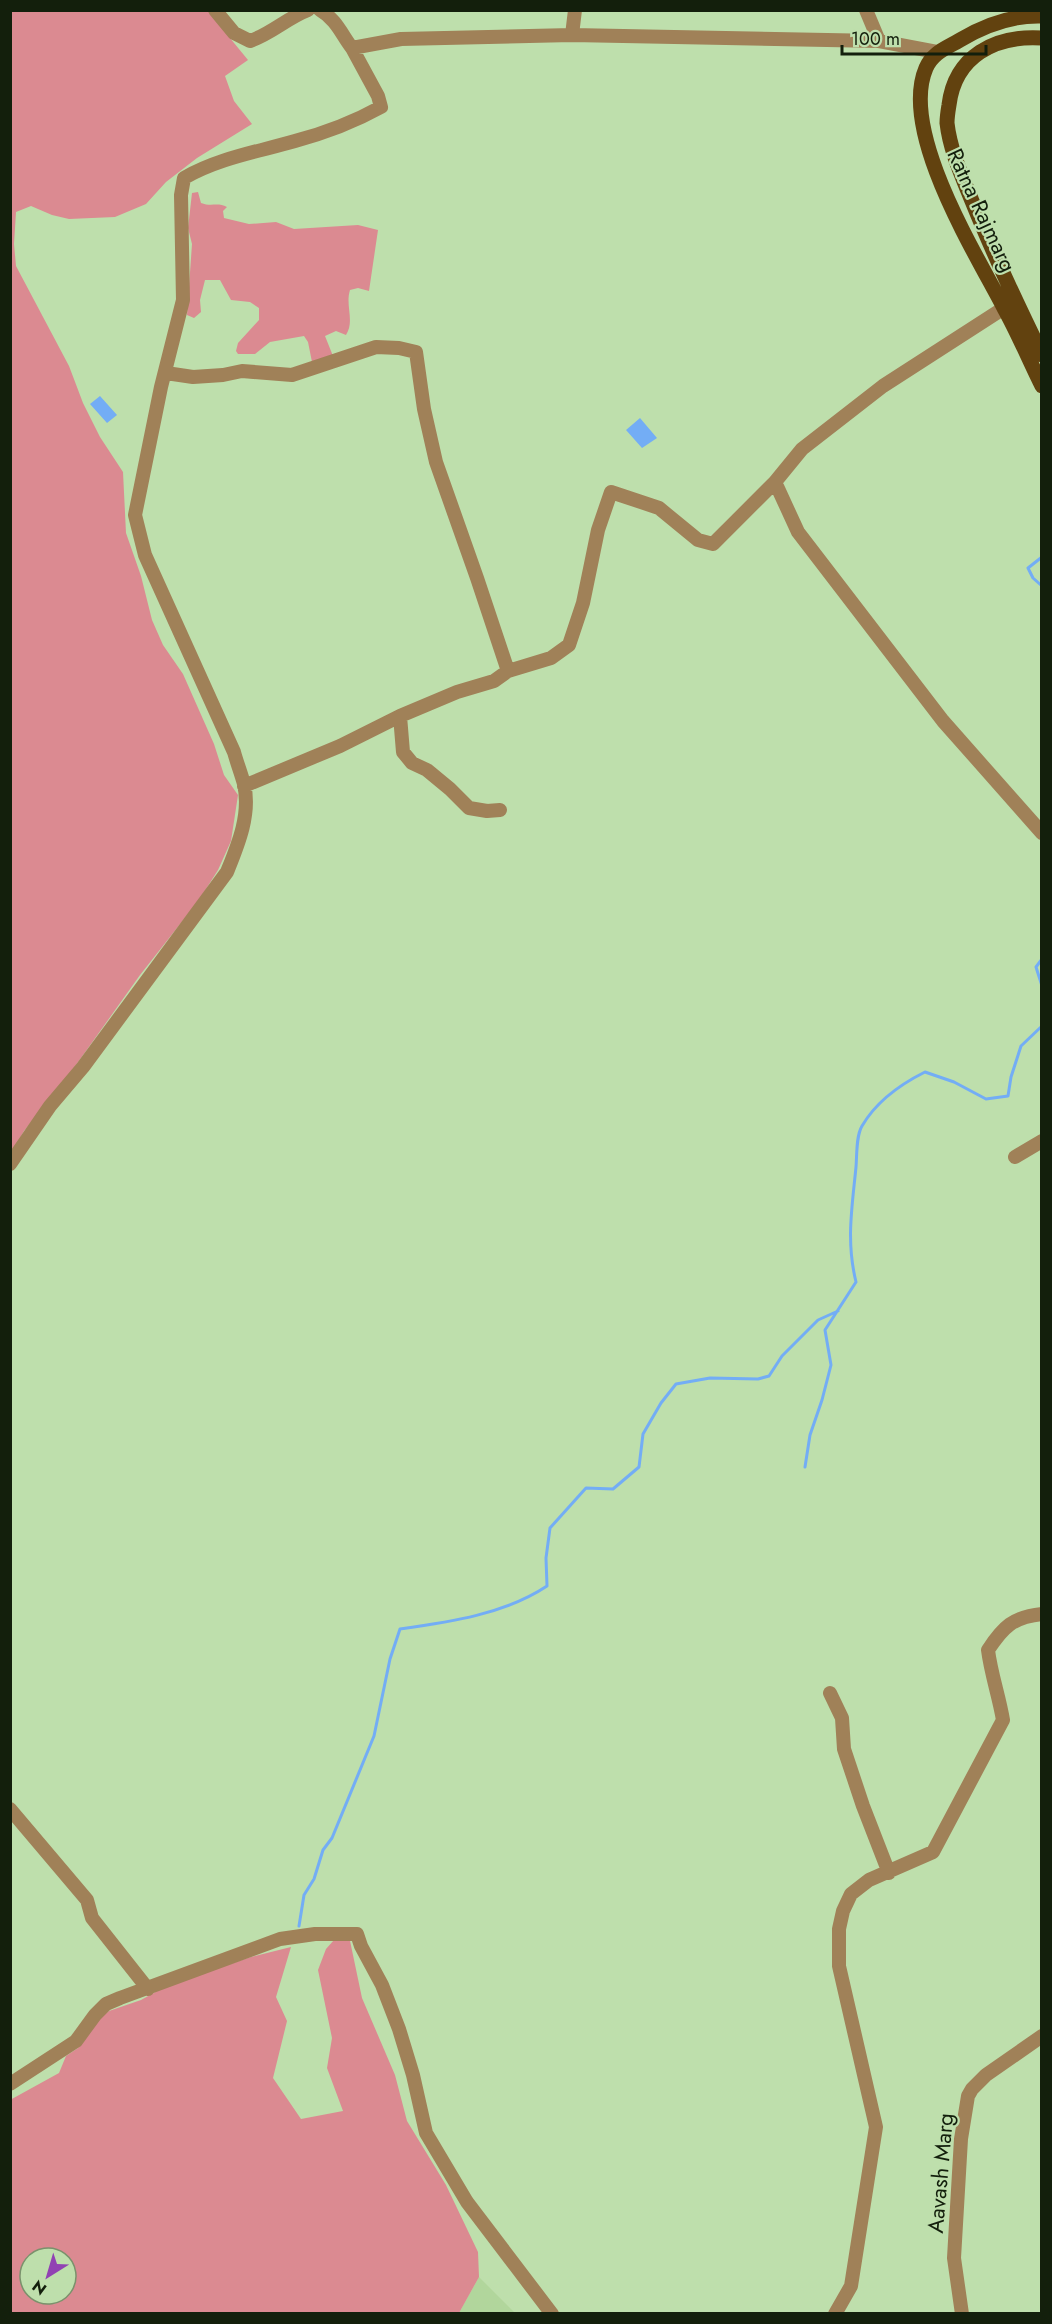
<svg xmlns="http://www.w3.org/2000/svg" width="1052" height="2324" font-family="Jost,sans-serif">
	<style>
		.built { fill: #b1d69c }
		.green { fill: #db8a91; fill-rule: evenodd }
		.water { fill: #73adf5 }
		.lines { fill: none; stroke-linecap: round; stroke-linejoin: round }
		.stream { stroke: #73adf5; stroke-width: 3 }
		.minor { stroke: #a08158; stroke-width: 14 }
		.major { stroke: #62420f; stroke-width: 15 }
		.labels { text-anchor: middle; stroke-width: 4.5; stroke-linejoin: round; paint-order: stroke }
		.street-label { font-size: 22px; fill: #131f0c; stroke: #bedfac }
	</style>
	<rect width="100%" height="100%" fill="#bedfac"/>
	<!-- built -->
	<path class="built" d="M 479,2277 L 515,2313 L 459,2313 Z"/>
	<!-- green -->
	<path class="green" d="M 11,11 L 215,11 L 216,21 L 248,60 L 225,76 L 234,101 L 252,124 L 197,158 L 166,182 L 146,204 L 115,217 L 69,219 L 52,215 L 31,206 L 16,212 L 14,244 L 16,266 L 69,366 L 83,403 L 100,437 L 123,472 L 126,533 L 141,576 L 152,620 L 163,645 L 183,674 L 214,744 L 224,775 L 238,795 L 231,841 L 218,870 L 199,900 L 140,975 L 71,1072 L 24,1131 L 11,1154 Z
		M 198,192 L 201,203 C 211,207 218,202 227,207 L 223,211 L 224,218 L 249,224 L 276,222 L 294,229 L 358,225 L 378,230 L 369,291 L 358,288 L 350,290 C 345,306 355,321 346,335 L 336,331 L 325,336 L 333,356 L 312,362 L 308,342 L 304,336 L 270,342 L 255,354 L 238,354 L 236,351 L 238,343 L 259,320 L 259,308 L 250,302 L 231,300 L 220,280 L 205,280 L 200,300 L 201,312 L 194,318 L 187,315 L 192,244 L 188,228 L 192,193 Z
		M 349,1936 L 362,1998 L 395,2075 L 407,2121 L 446,2185 L 478,2252 L 479,2277 L 459,2313 L 11,2313 L 10,2100 L 59,2073 L 66,2056 L 78,2048 L 91,2025 L 109,2011 L 141,2000 L 168,1985 L 251,1957 L 291,1947 L 276,1997 L 287,2021 L 273,2078 L 301,2119 L 343,2111 L 327,2068 L 332,2038 L 318,1970 L 326,1949 L 334,1940 ZM 30,2258 L 66,2258 L 66,2294 L 30,2294 Z"/>
	<!-- water -->
	<path class="water" d="M 100,396 L 117,415 L 107,423 L 90,404 Z
		M 640,418 L 657,438 L 642,448 L 626,430 Z"/>
	<g class="lines">
		<!-- stream -->
		<path class="stream" d="M 1042,557 L 1028,568 L 1033,578 L 1042,586
			M 1042,959 L 1036,967 L 1042,986
			M 805,1467 L 810,1435 L 822,1400 L 831,1365 L 825,1330 L 856,1282 C 846,1241 852,1208 856,1167 C 857,1155 856,1136 862,1126 C 876,1102 901,1084 925,1072 L 954,1082 L 986,1099 L 1008,1096 L 1011,1077 L 1021,1046 L 1042,1026
			M 299,1926 L 304,1895 L 314,1879 L 323,1850 L 332,1838 L 374,1736 L 390,1659 L 400,1629 C 450,1622 505,1614 547,1586 L 546,1558 L 550,1528 L 586,1488 L 613,1489 L 639,1467 L 643,1434 L 661,1403 L 676,1384 L 710,1378 L 758,1379 L 769,1376 L 782,1356 L 818,1320 L 838,1311"/>
		<!-- minor -->
		<path class="minor" d="M 215,10 L 234,33 L 250,41 C 271,34 287,18 308,10
			M 320,10 C 336,19 342,35 352,48 L 401,39 L 572,35 L 879,41 L 937,52
			M 866,10 L 879,41
			M 572,35 L 575,10
			M 166,373 L 193,377 L 223,375 L 242,371 L 292,375 L 376,347 L 399,348 L 416,352 L 424,409 L 436,462 L 477,578 L 508,671
			M 775,482 L 798,532 L 943,721 L 1042,833
			M 400,716 L 403,752 L 412,763 L 427,770 L 450,789 L 469,808 L 487,811 L 500,810
			M 244,786 L 340,746 L 400,716 L 457,692 L 494,681 L 508,671 L 551,658 L 569,645 L 583,603 L 598,530 L 611,492 L 659,508 L 698,540 L 713,544 L 775,482 L 802,449 L 883,386 L 1004,308
			M 1015,1157 L 1042,1141
			M 10,1164 L 50,1106 L 83,1067 L 227,872 C 238,845 251,814 244,784 C 241,773 237,763 234,752 L 145,555 L 135,515 L 161,387 L 183,300 L 181,195 L 184,178 C 219,158 257,152 295,141 C 325,133 354,122 381,107 L 378,96 L 352,48
			M 830,1693 L 842,1718 L 844,1749 L 863,1806 L 889,1873
			M 10,1809 L 87,1900 L 92,1918 L 148,1989
			M 10,2084 L 76,2041 L 95,2015 L 106,2004 L 120,1998 L 280,1939 L 315,1934 L 357,1934 L 361,1946 L 382,1985 L 399,2029 L 413,2075 L 426,2133 L 467,2202 L 552,2314
			M 835,2314 L 851,2286 L 876,2127 L 839,1966 L 839,1929 L 843,1911 L 851,1894 L 869,1880 L 933,1852 L 1003,1720 C 999,1696 991,1674 988,1650 C 1003,1627 1013,1617 1042,1614
			M 962,2314 L 954,2258 L 961,2139 L 968,2096 L 972,2089 L 986,2075 L 1042,2036"/>
		<!-- major -->
		<path class="major" d="M 1042,16 C 1012,15 985,25 960,40 C 947,48 933,52 926,68 C 899,131 975,252 1004,308 C 1018,333 1029,360 1042,386
			M 1042,38 C 995,35 955,56 949,105 C 948,111 947,117 947,123 C 950,150 962,176 972,201 C 993,253 1017,304 1042,355"/>
	</g>
	<g class="labels">
		<!-- street labels -->
		<g class="street-label">
			<text transform="translate(982 210) rotate(65)" y="8">Ratna Rajmarg</text>
			<text transform="translate(940 2173) rotate(-85)" y="8">Aavash Marg</text>
		</g>
	</g>
	<!-- border -->
	<rect width="1052" height="2324" fill="none" stroke="#131f0c" stroke-width="24"/>
	<!-- north arrow -->
	<g transform="translate(48 2276) rotate(217)"><circle r="28" fill="#bedfac" stroke="#7a926c" stroke-width="1.5"/>
	<path d="M0-4.5L10 22L0 15L-10 22Z" fill="#9142b3"/>
	<text y="-9" font-size="16" font-weight="bold" text-anchor="middle" fill="#131f0c">N</text>
	</g>
	<!-- scale -->
	<path d="M842 45v9h144v-9" fill="none" stroke="#131f0c" stroke-width="3"/>
	<text x="851" y="45" font-size="18" fill="#131f0c" stroke="#bedfac" stroke-width="4.5" paint-order="stroke">100 m</text>
</svg>
